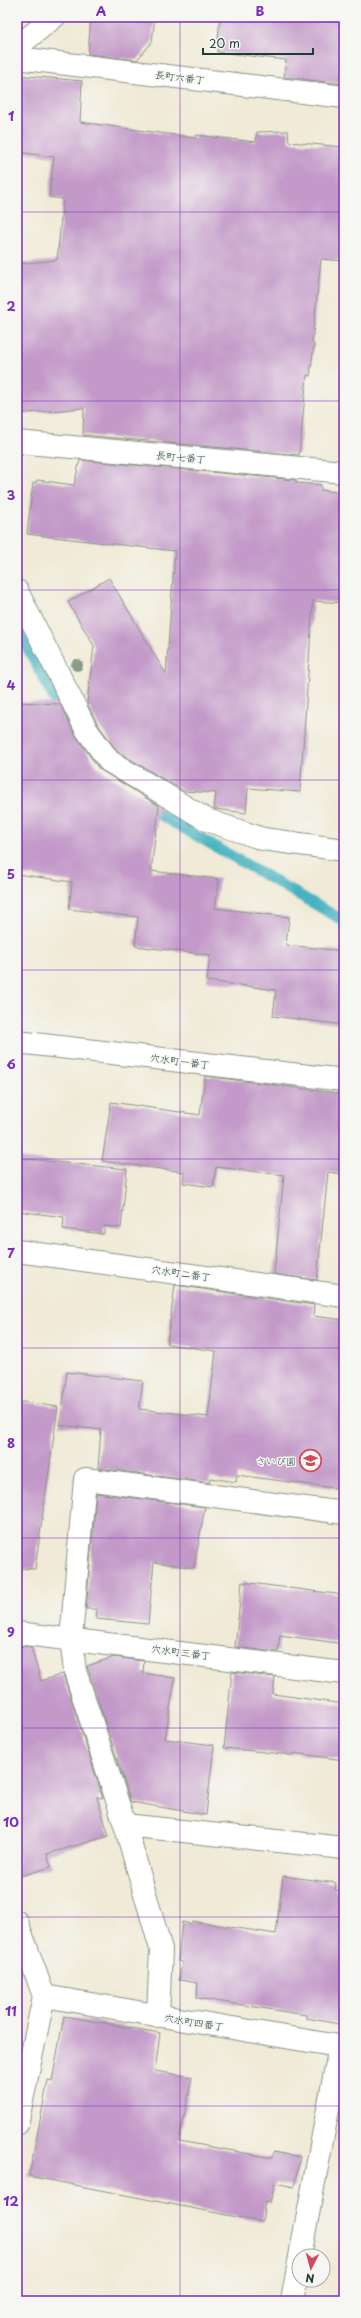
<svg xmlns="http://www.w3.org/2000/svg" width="361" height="2318" font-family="'Playpen Sans','Klee One',sans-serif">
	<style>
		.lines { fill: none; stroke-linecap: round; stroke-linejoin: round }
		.stream { stroke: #46b3c1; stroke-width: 11 }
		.building { fill: #c299c8 }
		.minor-casing { stroke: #889485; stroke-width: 24 }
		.minor { stroke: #fff; stroke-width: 22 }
		.tree { fill: #889c88 }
		.grid { fill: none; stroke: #7b2cbf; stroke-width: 1; stroke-opacity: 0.55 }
		.labels { text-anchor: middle; stroke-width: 3; stroke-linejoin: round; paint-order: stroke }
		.street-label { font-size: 10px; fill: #1f3d34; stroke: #f6f6f2 }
		.poi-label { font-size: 10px; fill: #1f3d34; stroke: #f6f6f2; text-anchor: end }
		.neatline { fill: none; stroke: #7b2cbf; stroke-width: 1.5 }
		.grid-label { font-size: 13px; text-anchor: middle; font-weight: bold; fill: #7b2cbf }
	</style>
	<rect width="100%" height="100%" fill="#f6f6f2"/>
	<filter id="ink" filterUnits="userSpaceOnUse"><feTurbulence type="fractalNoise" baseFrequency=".025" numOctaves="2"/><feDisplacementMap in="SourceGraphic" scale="8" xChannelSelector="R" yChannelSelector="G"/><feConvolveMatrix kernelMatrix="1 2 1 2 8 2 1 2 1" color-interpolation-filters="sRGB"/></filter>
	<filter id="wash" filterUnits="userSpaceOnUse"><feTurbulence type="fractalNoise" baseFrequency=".012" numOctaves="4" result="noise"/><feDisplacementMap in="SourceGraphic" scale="16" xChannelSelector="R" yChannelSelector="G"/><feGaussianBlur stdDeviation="0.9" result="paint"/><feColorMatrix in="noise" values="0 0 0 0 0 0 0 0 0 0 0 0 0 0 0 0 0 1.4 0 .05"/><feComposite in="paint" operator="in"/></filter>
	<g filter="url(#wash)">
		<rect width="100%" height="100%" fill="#f0ead6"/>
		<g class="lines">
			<!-- stream -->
			<path class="stream" d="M 17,628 L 64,717
				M 145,806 L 344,921"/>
		</g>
		<g id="blocks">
			<!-- building -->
			<path class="building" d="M 91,17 L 155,17 L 152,42 L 137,60 L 88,54 Z
				M 220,17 L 344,17 L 344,84 L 284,77 L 286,60 L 217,52 Z
				M 17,75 L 82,81 L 80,122 L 196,138 L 196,135 L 256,142 L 257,132 L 288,131 L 289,142 L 344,147 L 344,261 L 321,259 L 312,343 L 314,344 L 310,376 L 307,375 L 299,455 L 83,435 L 84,408 L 17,414 L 17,264 L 57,260 L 63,199 L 49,197 L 54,157 L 17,152 Z
				M 80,460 L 296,480 L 296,483 L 321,485 L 321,490 L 344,493 L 344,603 L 313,601 L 300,792 L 248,788 L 246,813 L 214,809 L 216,793 L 184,791 L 118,752 L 97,723 L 87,703 L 94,646 L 68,602 L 109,578 L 166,674 L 175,551 L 27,534 L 33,483 L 36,483 L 37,480 L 74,485 Z
				M 17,702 L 60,704 L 76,736 L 99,769 L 159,806 L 151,871 L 219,879 L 215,908 L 289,917 L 286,945 L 344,951 L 344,1025 L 273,1016 L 276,990 L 207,981 L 210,955 L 135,946 L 138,917 L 69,909 L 72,882 L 17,874 Z
				M 205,1076 L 344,1094 L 344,1174 L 328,1172 L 317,1280 L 274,1274 L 284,1175 L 216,1167 L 213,1187 L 183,1183 L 184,1172 L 102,1161 L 111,1102 L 200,1115 Z
				M 17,1158 L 127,1169 L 121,1228 L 104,1226 L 104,1234 L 63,1229 L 64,1217 L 17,1211 Z
				M 175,1285 L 314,1305 L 313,1316 L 344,1320 L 344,1467 L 341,1489 L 237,1475 L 236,1482 L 210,1478 L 209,1483 L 98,1468 L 101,1430 L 60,1425 L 67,1372 L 143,1381 L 139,1409 L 208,1417 L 216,1351 L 167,1344 Z
				M 17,1401 L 58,1407 L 35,1569 L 17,1568 Z
				M 96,1493 L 205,1507 L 194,1568 L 154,1562 L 148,1624 L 96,1619 L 97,1609 L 86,1609 Z
				M 242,1582 L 344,1595 L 344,1644 L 280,1635 L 278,1652 L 235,1647 Z
				M 17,1646 L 31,1647 L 41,1681 L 63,1674 L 103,1798 L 97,1797 L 109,1836 L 47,1854 L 51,1867 L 17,1877 Z
				M 114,1657 L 144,1661 L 143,1673 L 175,1678 L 165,1739 L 214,1745 L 206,1815 L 131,1802 L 87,1666 Z
				M 232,1672 L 275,1677 L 273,1694 L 344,1704 L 344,1760 L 293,1753 L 292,1755 L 224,1748 Z
				M 283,1876 L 336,1883 L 335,1890 L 344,1892 L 344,2025 L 306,2018 L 306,2015 L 197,1998 L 198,1983 L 179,1980 L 182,1962 L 178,1961 L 182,1922 L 192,1924 L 192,1921 L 276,1934 Z
				M 64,2016 L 160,2033 L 155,2071 L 192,2077 L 179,2141 L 272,2158 L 273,2152 L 300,2157 L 294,2187 L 275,2183 L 270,2203 L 265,2202 L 262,2222 L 29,2176 L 48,2080 L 52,2081 Z"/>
		</g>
	</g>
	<g filter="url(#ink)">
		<use href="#blocks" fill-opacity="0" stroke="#889485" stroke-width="1"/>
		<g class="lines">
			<defs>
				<path id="minor" d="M 17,47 L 54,17
					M 17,58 L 344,97
					M 17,442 L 344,472
					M 17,591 L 86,729 L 109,761 L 207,820 L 263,839 L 344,850
					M 17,1042 L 344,1080
					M 17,1251 L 344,1296
					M 17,1633 L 344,1673
					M 125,1825 L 344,1848
					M 17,1922 L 44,1996 L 17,2124
					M 44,1996 L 344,2047
					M 158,2016 L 161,1949 L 125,1825 L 75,1671 L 71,1639 L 85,1479 L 344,1513
					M 300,2256 L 340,2046
					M 292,2301 L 299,2262"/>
			</defs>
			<!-- minor casing -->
			<use href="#minor" class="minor-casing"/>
			<!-- minor -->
			<use href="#minor" class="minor"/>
		</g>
		<!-- trees -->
		<circle class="tree" cx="77" cy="665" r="6"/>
	</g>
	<!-- grid -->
	<path class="grid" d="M 180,17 L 180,2301M 17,212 L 344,212M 17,401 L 344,401M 17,590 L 344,590M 17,780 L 344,780M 17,970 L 344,970M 17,1159 L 344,1159M 17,1348 L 344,1348M 17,1538 L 344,1538M 17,1728 L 344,1728M 17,1917 L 344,1917M 17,2106 L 344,2106"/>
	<!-- icons -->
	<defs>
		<symbol id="school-ring" viewBox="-11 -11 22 22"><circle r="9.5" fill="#f6f6f2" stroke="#d1495b" stroke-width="1.5"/><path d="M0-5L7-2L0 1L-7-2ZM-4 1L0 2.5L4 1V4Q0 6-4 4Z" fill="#d1495b"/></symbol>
	</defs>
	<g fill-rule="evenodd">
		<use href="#school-ring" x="298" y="1448" width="25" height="25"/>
	</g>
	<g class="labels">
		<!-- street labels -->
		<g class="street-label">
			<text transform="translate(180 77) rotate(7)" y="4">長町六番丁</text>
			<text transform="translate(181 457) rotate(5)" y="4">長町七番丁</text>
			<text transform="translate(180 1061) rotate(7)" y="4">穴水町一番丁</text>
			<text transform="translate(181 1273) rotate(8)" y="4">穴水町二番丁</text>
			<text transform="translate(181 1652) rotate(7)" y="4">穴水町三番丁</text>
			<text transform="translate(194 2022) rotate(9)" y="4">穴水町四番丁</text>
		</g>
		<!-- poi labels -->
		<g class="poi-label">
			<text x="296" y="1465">さいび園</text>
		</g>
	</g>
	<!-- margin -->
	<rect width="361" height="2318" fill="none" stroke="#f6f6f2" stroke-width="44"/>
	<!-- north arrow -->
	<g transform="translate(311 2268) rotate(186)"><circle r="19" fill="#f6f6f2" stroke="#a0aca6"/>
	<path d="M0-3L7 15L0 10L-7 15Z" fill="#d1495b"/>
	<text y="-6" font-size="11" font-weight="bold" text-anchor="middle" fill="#1f3d34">N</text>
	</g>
	<!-- scale -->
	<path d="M203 48v6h110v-6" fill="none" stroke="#1f3d34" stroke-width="2"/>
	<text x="209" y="48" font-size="12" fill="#1f3d34" stroke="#f6f6f2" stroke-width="3" paint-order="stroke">20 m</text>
	<rect x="22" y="22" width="317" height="2274" class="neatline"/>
	<g class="grid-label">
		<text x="101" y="16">A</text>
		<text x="260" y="16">B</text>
		<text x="11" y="121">1</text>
		<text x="11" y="311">2</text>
		<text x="11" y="500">3</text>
		<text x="11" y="690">4</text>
		<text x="11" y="879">5</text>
		<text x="11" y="1069">6</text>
		<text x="11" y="1258">7</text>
		<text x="11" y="1448">8</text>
		<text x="11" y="1637">9</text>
		<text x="11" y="1827">10</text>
		<text x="11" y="2016">11</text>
		<text x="11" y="2206">12</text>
	</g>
</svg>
